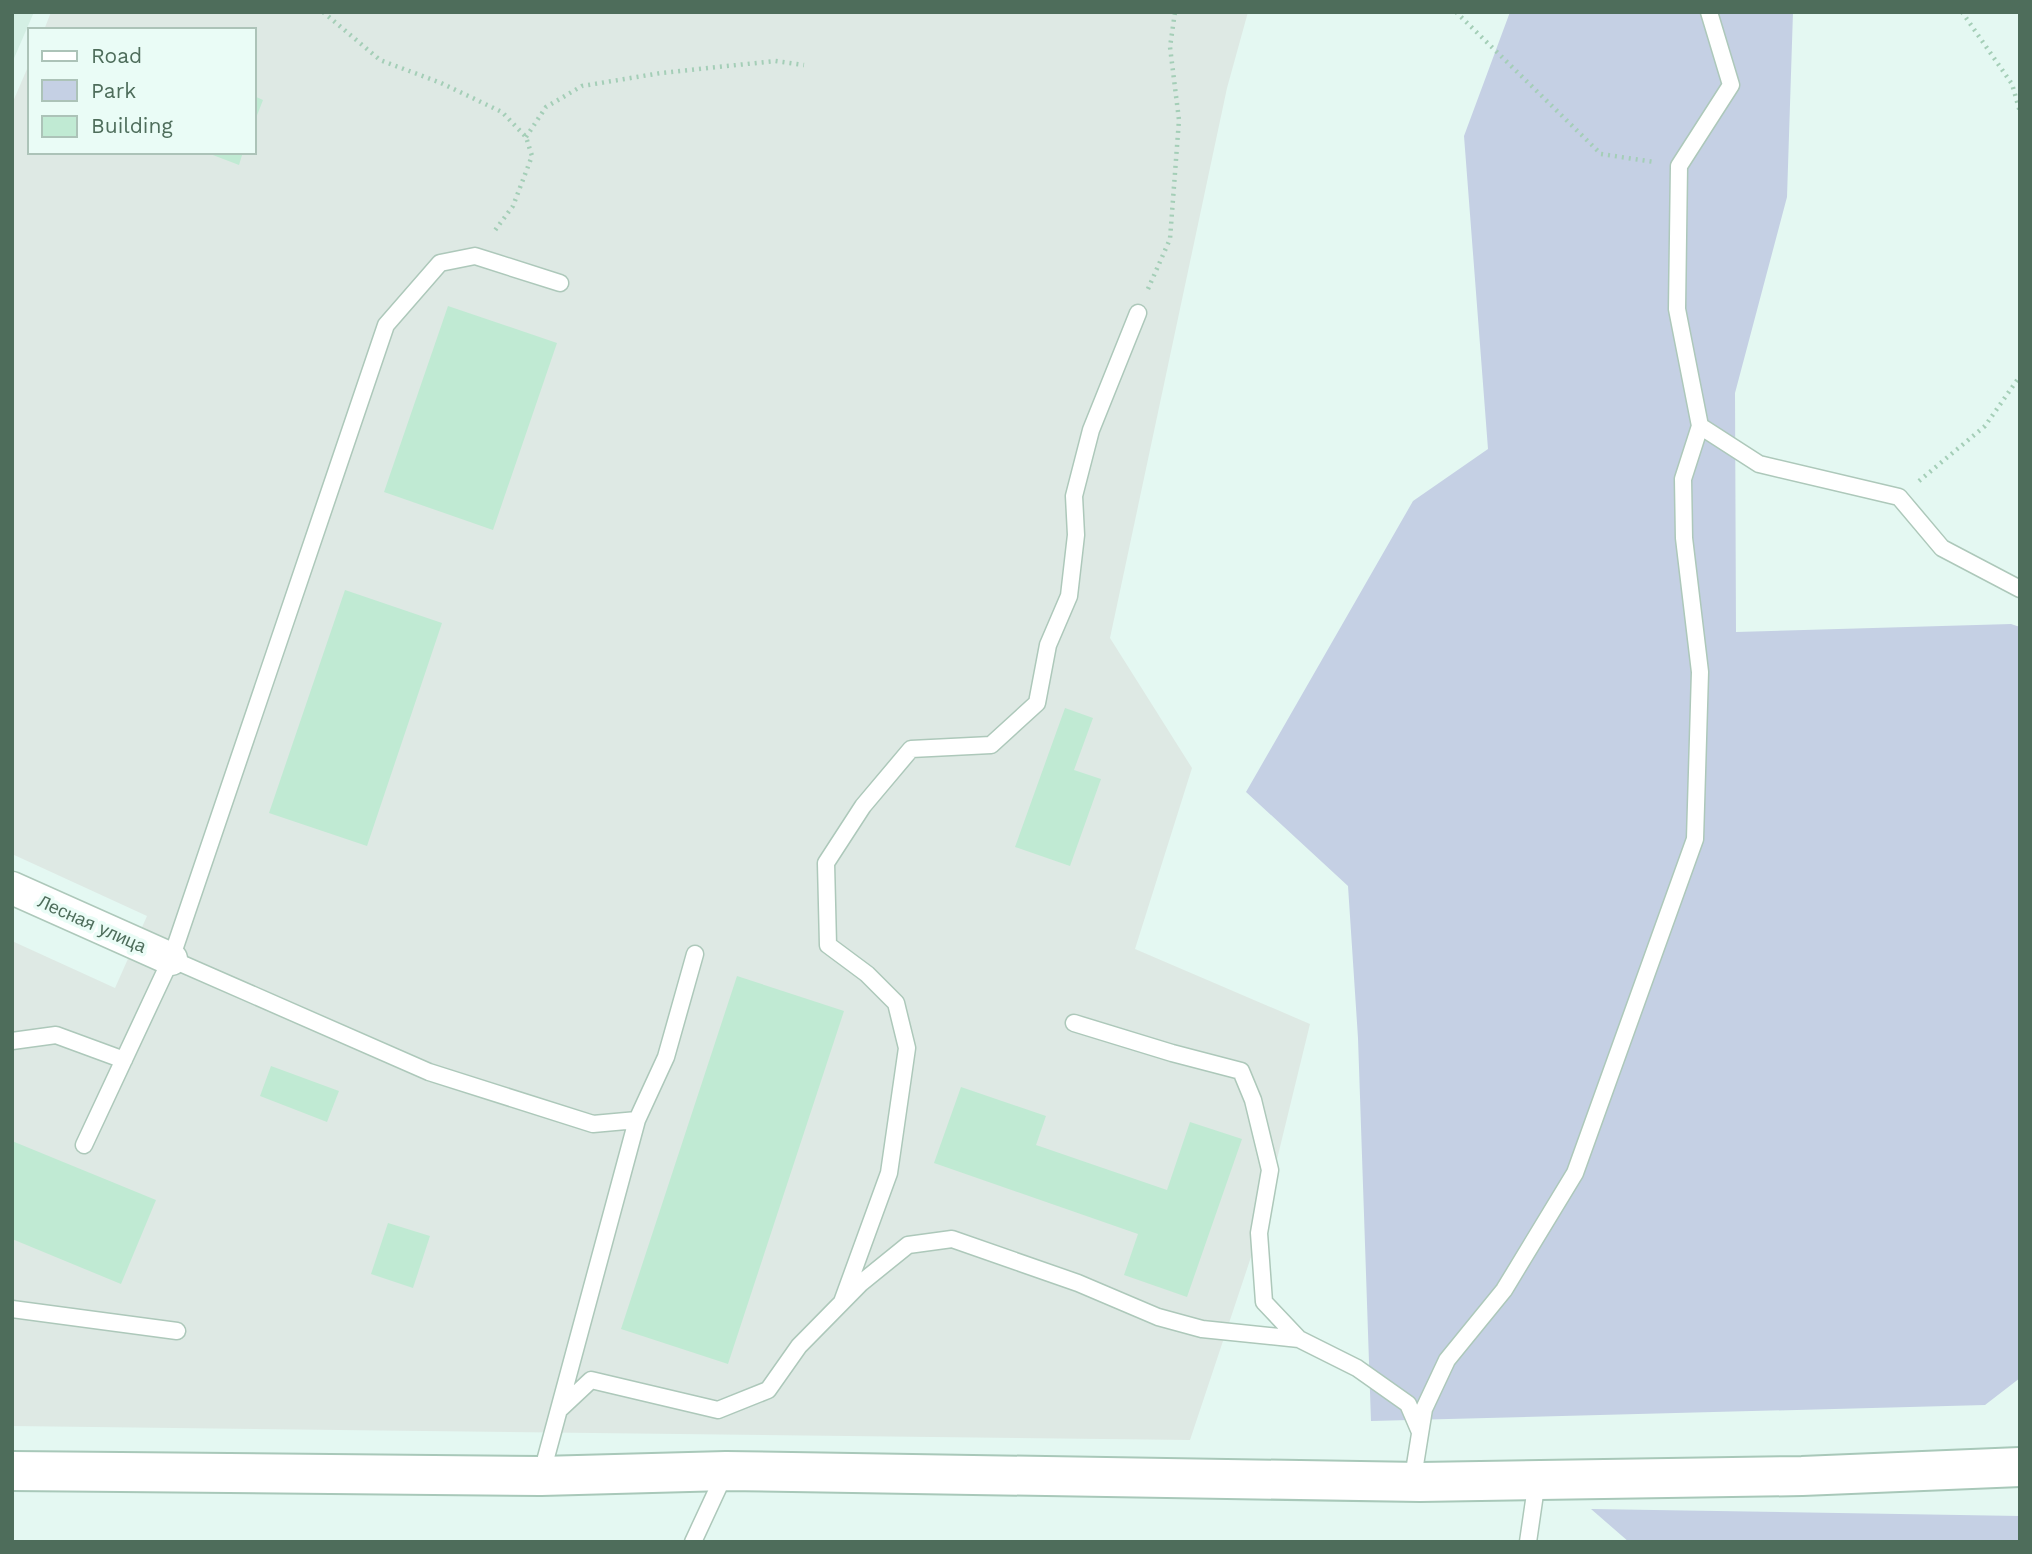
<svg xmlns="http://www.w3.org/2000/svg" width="2032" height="1554" font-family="'Work Sans',sans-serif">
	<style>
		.residential { fill: #d4efe4 }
		.industrial { fill: #dee9e4 }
		.green { fill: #c5d0e4 }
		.building { fill: #c0ead3 }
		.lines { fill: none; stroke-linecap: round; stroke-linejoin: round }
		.lane-casing { stroke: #adc8ba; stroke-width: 19 }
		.street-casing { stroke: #adc8ba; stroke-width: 35 }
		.secondary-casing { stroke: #a8c8b9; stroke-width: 42 }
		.path { stroke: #a4ceb7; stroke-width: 4.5; stroke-dasharray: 2 5; stroke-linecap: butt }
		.lane { stroke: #fff; stroke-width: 16 }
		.street { stroke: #fff; stroke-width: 32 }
		.secondary { stroke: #fff; stroke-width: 38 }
		.labels { text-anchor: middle; stroke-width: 7; stroke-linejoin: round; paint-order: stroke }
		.street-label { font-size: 18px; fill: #4e6d5b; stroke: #eafcf6 }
	</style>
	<rect width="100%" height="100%" fill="#e4f8f2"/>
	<!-- residential -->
	<path class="residential" d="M 12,12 L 34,12 L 12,63 Z"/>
	<!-- industrial -->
	<path class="industrial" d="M 51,12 L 1248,12 L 1227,88 L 1110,638 L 1192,768 L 1135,949 L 1310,1024 L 1259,1233 L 1190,1440 L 12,1426 L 12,941 L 115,988 L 147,916 L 12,854 L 12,104 L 30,62 L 30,152 L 254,152 L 254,30 L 44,30 Z"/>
	<!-- green -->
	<path class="green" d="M 1510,12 L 1793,12 L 1787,197 L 1735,393 L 1736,632 L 2011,624 L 2020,627 L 2020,1378 L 1985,1405 L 1371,1421 L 1358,1038 L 1348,886 L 1246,792 L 1413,501 L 1488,449 L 1464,136 Z
		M 1591,1509 L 2020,1516 L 2020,1542 L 1629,1542 Z"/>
	<!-- building -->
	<path class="building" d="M 254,96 L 263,100 L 254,123 Z
		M 205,152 L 243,152 L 239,165 Z
		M 448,306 L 557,343 L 493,530 L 384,492 Z
		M 345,590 L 442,623 L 367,846 L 269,813 Z
		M 1065,708 L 1093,718 L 1074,770 L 1101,779 L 1070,866 L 1015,847 Z
		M 737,976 L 844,1011 L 728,1364 L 621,1329 Z
		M 271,1066 L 339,1091 L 327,1122 L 260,1096 Z
		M 961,1087 L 1046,1116 L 1036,1145 L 1167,1190 L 1190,1122 L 1242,1139 L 1187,1297 L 1124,1275 L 1138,1234 L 934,1163 Z
		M 12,1141 L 156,1200 L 121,1284 L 12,1239 Z
		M 388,1223 L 430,1236 L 413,1288 L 371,1274 Z"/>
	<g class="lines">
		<defs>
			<path id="lane" d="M 1709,12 L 1731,85 L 1679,166 L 1677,309 L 1700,426 L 1759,464 L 1899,497 L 1942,548 L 2020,589
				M 171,959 L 429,1072 L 593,1124 L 637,1120
				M 1074,1023 L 1172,1053 L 1241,1071 L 1253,1100 L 1270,1170 L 1259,1233 L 1264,1302 L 1299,1339 L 1357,1368 L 1408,1404 L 1420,1432
				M 12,1041 L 56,1035 L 124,1060
				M 84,1145 L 171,959 L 386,325 L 440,263 L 475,256 L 560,283
				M 842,1302 L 889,1173 L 907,1048 L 896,1003 L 867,974 L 828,945 L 826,863 L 863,806 L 911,749 L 991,745 L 1037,703 L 1048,645 L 1069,596 L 1076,535 L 1074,496 L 1091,430 L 1138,313
				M 12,1309 L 177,1331
				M 560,1409 L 591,1380 L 718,1410 L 768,1390 L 799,1346 L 861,1283 L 908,1245 L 952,1239 L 1078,1283 L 1158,1317 L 1202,1329 L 1299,1339
				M 541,1476 L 637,1120 L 666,1057 L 695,954
				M 1420,1482 L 1415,1465 L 1424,1409 L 1447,1360 L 1504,1290 L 1575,1173 L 1695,839 L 1700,672 L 1684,538 L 1683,479 L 1700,426
				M 693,1542 L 726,1471
				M 1528,1542 L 1537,1480"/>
			<path id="street" d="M 12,888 L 171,959"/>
			<path id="secondary" d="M 12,1471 L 541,1476 L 726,1471 L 1420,1482 L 1802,1476 L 2020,1467"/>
		</defs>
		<!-- lane casing -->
		<use href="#lane" class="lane-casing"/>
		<!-- street casing -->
		<use href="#street" class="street-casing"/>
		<!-- secondary casing -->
		<use href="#secondary" class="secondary-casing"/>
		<!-- path -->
		<path class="path" d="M 323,12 L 380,60 L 441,83 L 502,112 L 526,137 L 532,156 L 513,206 L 493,233
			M 1456,12 L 1601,154 L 1654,162
			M 1962,12 L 2012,84 L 2020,112
			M 526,137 L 546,107 L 582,86 L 661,73 L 775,61 L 804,65
			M 1148,289 L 1170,239 L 1179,120 L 1170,47 L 1175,12
			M 1919,481 L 1985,426 L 2020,376"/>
		<!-- lane -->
		<use href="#lane" class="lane"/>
		<!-- street -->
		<use href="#street" class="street"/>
		<!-- secondary -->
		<use href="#secondary" class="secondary"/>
	</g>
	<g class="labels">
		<!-- street labels -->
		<g class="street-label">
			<text transform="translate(92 924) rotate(24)" y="6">Лесная улица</text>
		</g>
	</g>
	<!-- border -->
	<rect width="2032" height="1554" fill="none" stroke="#4e6d5b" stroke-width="28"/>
	<!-- legend -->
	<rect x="28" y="28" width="228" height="126" fill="#eafcf6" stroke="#acc3b8" stroke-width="2"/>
	<rect x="42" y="51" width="35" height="10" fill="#ffffff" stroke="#acc3b8" stroke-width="2"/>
	<text x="91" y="63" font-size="21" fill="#4e6d5b">Road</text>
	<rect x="42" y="80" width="35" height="21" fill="#c5d0e4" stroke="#acc3b8" stroke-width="2"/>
	<text x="91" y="98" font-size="21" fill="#4e6d5b">Park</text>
	<rect x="42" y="116" width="35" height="21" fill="#c0ead3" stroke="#acc3b8" stroke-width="2"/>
	<text x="91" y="133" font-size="21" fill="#4e6d5b">Building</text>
</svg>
